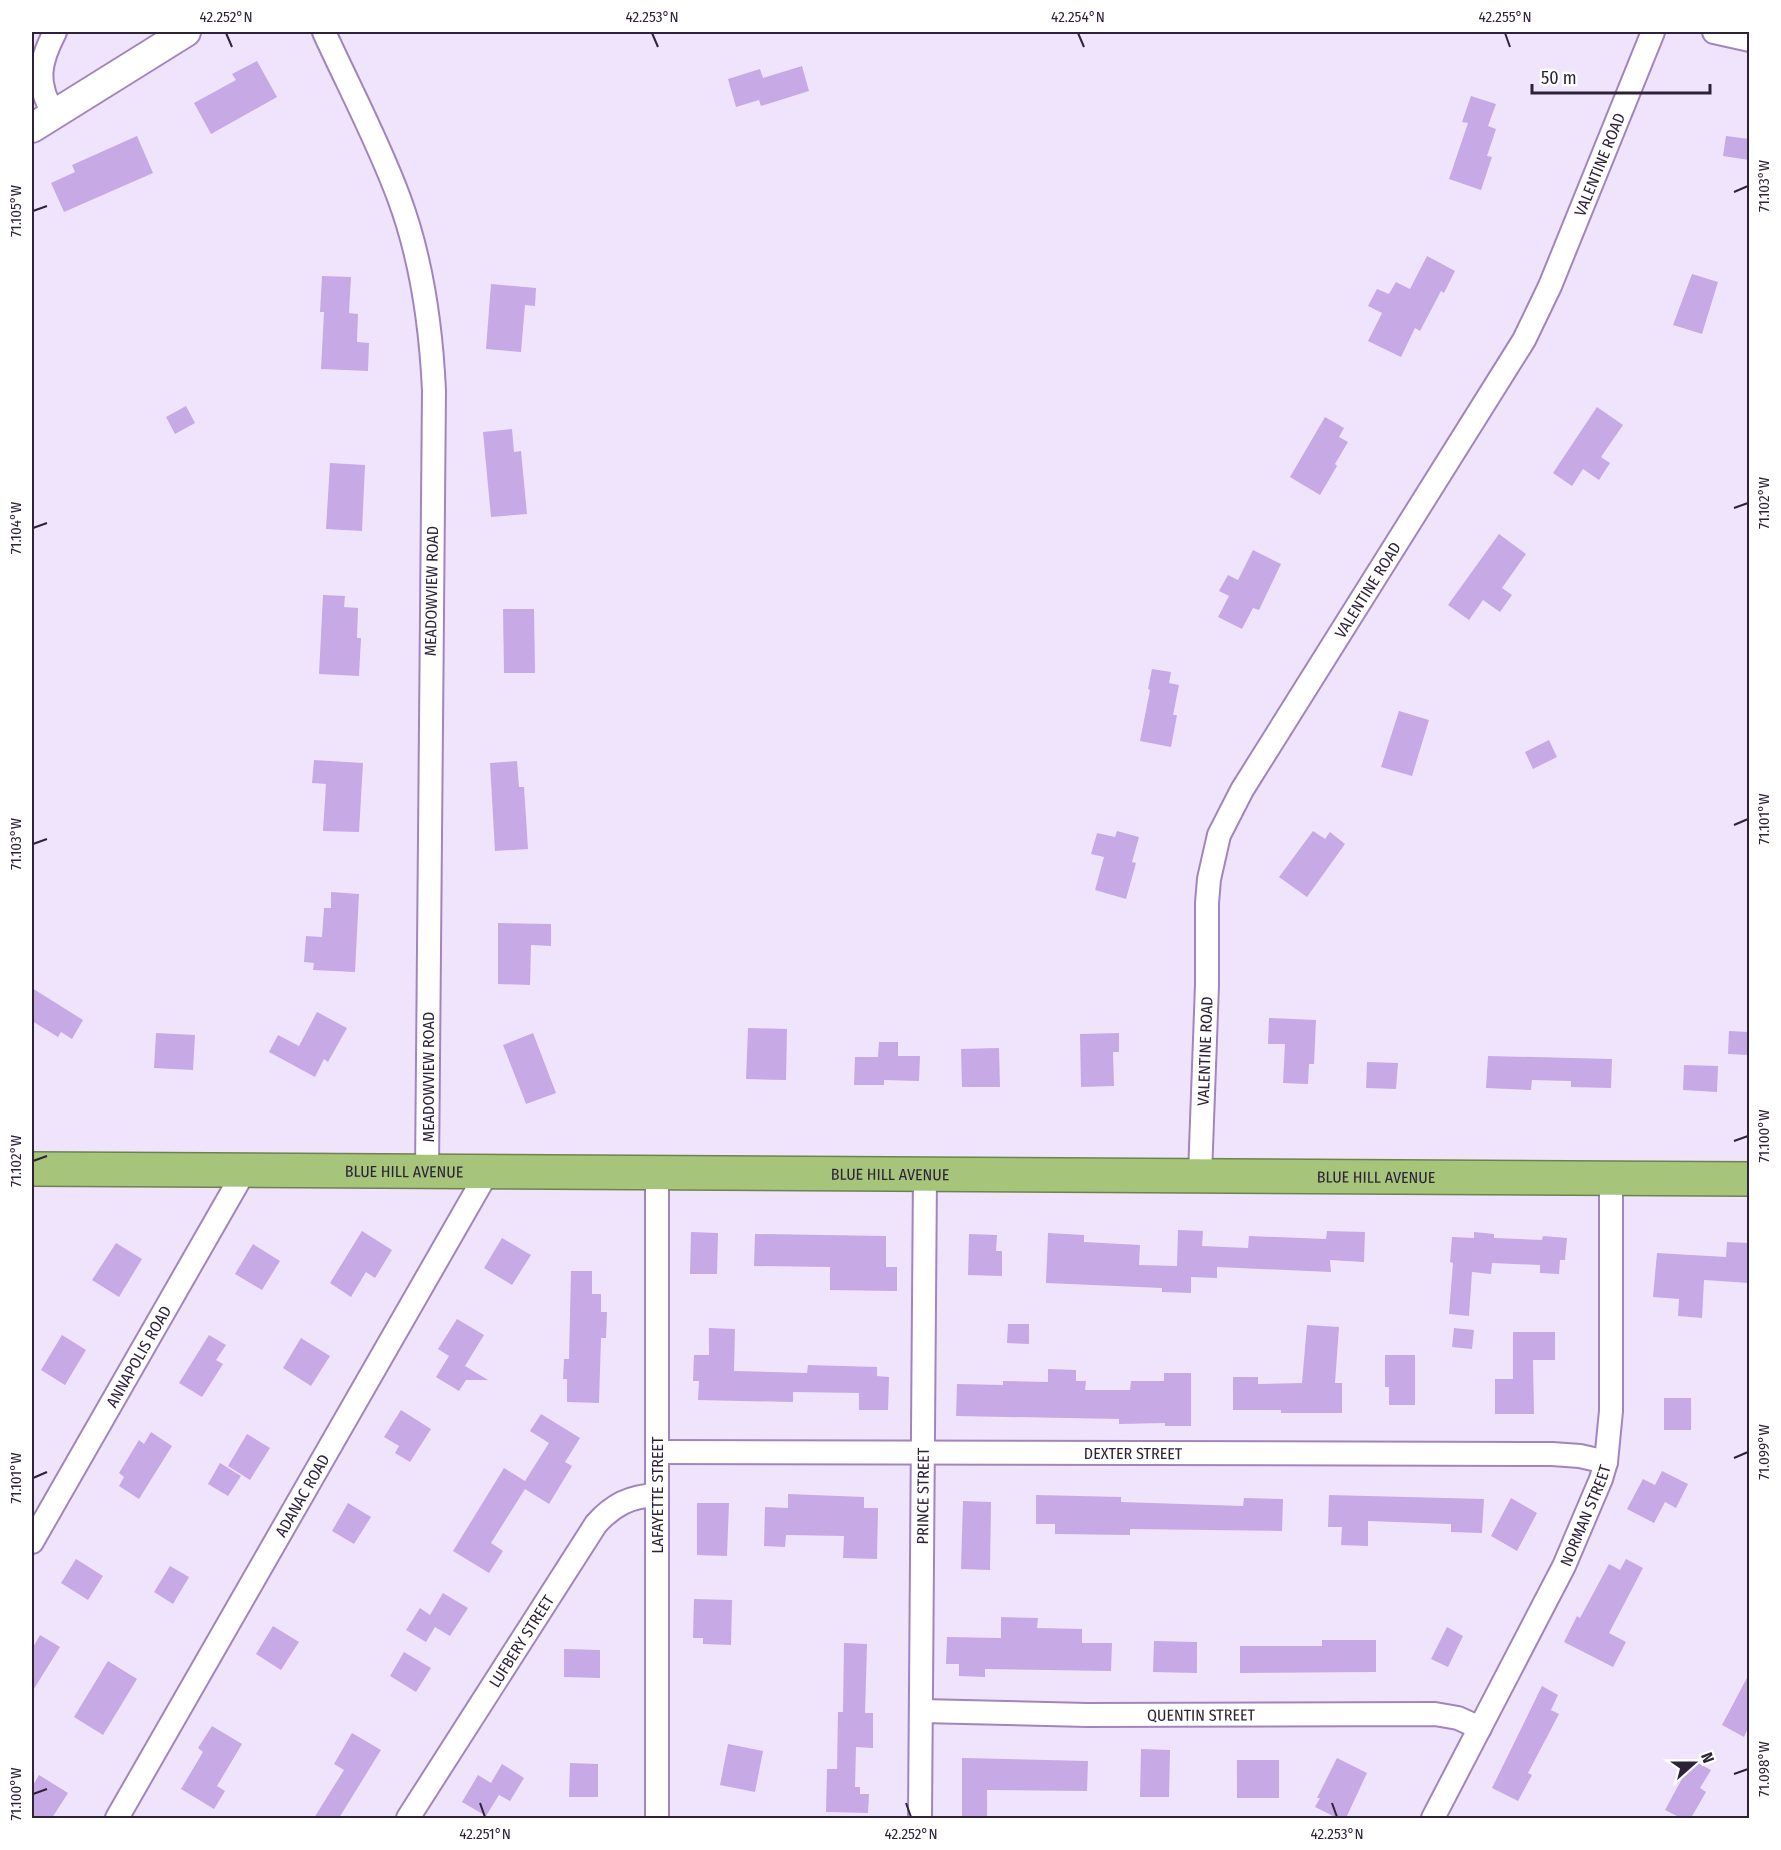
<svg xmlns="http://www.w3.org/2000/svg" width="1781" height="1850" font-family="'Fira Sans Condensed',sans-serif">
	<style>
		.building { fill: #c7a9e5 }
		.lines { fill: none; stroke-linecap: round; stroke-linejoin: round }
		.minor-casing { stroke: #a285be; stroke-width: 26 }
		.tertiary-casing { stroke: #a285be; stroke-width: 32 }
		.trunk-casing { stroke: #6e824e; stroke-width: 36 }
		.minor { stroke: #fff; stroke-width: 22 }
		.tertiary { stroke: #fff; stroke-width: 28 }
		.trunk { stroke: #a7c47b; stroke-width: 33 }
		.ticks { fill: none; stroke: #2e2239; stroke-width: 2 }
		.labels { text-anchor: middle; stroke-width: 6; stroke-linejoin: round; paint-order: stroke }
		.street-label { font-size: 16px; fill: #2e2239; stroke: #fff }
		.neatline { fill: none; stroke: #2e2239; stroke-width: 2 }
		.ticks-label { font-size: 15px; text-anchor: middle; fill: #2e2239 }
	</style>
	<rect width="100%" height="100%" fill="#f0e4fd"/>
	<!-- building -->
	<path class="building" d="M 257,61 L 277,97 L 211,134 L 194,103 L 236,80 L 232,74 Z
		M 802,66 L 809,91 L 761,106 L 759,100 L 736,107 L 728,79 L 760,69 L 763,78 Z
		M 1471,96 L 1496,104 L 1488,126 L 1496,129 L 1487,156 L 1492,157 L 1481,190 L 1449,179 L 1468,123 L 1462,122 Z
		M 137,136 L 153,173 L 64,212 L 51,183 L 75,172 L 72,165 Z
		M 1726,136 L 1749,139 L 1749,160 L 1723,156 Z
		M 1427,256 L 1455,271 L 1444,293 L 1441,291 L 1420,331 L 1415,328 L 1401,357 L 1368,341 L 1382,313 L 1368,306 L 1377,289 L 1389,294 L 1396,282 L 1410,289 Z
		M 1692,274 L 1718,282 L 1702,334 L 1673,325 Z
		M 322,276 L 351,277 L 349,313 L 358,314 L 357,342 L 369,343 L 368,371 L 321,369 L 324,312 L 320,312 Z
		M 491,284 L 536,288 L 535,306 L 525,305 L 521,352 L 486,349 Z
		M 186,406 L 195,423 L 175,434 L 166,417 Z
		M 1597,407 L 1623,425 L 1601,457 L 1610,463 L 1599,480 L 1583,469 L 1572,486 L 1553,473 Z
		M 1325,417 L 1344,428 L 1339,437 L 1348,442 L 1335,464 L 1337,466 L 1320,495 L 1290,477 Z
		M 512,429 L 514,452 L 521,451 L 527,514 L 491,517 L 483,432 Z
		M 330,463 L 365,465 L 362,531 L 326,529 Z
		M 1499,534 L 1526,554 L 1502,588 L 1512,595 L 1500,612 L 1483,600 L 1469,620 L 1448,605 Z
		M 1253,550 L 1281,564 L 1259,610 L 1253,608 L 1242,629 L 1218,617 L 1229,596 L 1219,591 L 1228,575 L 1238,580 Z
		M 323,595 L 345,596 L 344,607 L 358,608 L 357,638 L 361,638 L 359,676 L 319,674 Z
		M 503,609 L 534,609 L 535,673 L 504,673 Z
		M 1152,669 L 1171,672 L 1169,683 L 1179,685 L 1173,715 L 1177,715 L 1171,747 L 1140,741 L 1150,690 L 1148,689 Z
		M 1399,711 L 1429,720 L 1412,776 L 1381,767 Z
		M 1549,740 L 1557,757 L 1533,769 L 1525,752 Z
		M 314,760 L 363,763 L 359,832 L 323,831 L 326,784 L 312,783 Z
		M 517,761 L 519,787 L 524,787 L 528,849 L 495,851 L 490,763 Z
		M 1117,831 L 1139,837 L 1132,862 L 1136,863 L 1126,899 L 1095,890 L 1104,857 L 1091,854 L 1097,833 L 1115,837 Z
		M 1313,831 L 1325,839 L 1330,832 L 1345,844 L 1307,897 L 1279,877 Z
		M 331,892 L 359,894 L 355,972 L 313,970 L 314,963 L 304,962 L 306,936 L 322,937 L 324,908 L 331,908 Z
		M 498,923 L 551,924 L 551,946 L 531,945 L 530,985 L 498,984 Z
		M 32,988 L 83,1020 L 72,1039 L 61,1032 L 58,1037 L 32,1021 Z
		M 317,1012 L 347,1028 L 328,1062 L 324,1059 L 315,1077 L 269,1052 L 278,1035 L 299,1046 Z
		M 1269,1018 L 1316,1020 L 1314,1064 L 1309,1064 L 1308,1084 L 1283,1083 L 1285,1044 L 1268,1044 Z
		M 748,1028 L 787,1029 L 786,1080 L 746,1079 Z
		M 1729,1031 L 1749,1032 L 1749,1055 L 1728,1054 Z
		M 156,1033 L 195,1035 L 193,1070 L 154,1068 Z
		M 533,1033 L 556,1093 L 526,1104 L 503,1045 Z
		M 1119,1033 L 1119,1052 L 1113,1052 L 1114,1086 L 1081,1087 L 1080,1034 Z
		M 879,1042 L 898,1042 L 898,1056 L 920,1056 L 919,1081 L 884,1080 L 884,1085 L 854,1085 L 855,1057 L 878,1057 Z
		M 999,1048 L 1000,1087 L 962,1087 L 961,1049 Z
		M 1488,1056 L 1612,1059 L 1611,1088 L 1571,1087 L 1571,1081 L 1532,1080 L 1531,1090 L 1486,1088 Z
		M 1367,1062 L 1398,1063 L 1396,1089 L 1366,1088 Z
		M 1684,1065 L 1718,1066 L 1717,1092 L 1683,1090 Z
		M 1178,1230 L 1203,1231 L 1202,1246 L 1248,1248 L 1249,1236 L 1326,1239 L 1327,1231 L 1365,1232 L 1364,1262 L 1330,1260 L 1331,1272 L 1217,1267 L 1217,1278 L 1191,1277 L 1191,1293 L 1162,1292 L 1162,1288 L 1046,1283 L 1048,1233 L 1084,1235 L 1084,1242 L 1140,1245 L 1139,1265 L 1177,1266 Z
		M 362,1231 L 392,1250 L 375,1278 L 366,1272 L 351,1297 L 330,1283 Z
		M 691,1232 L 718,1233 L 717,1274 L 690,1274 Z
		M 1474,1232 L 1494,1234 L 1494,1238 L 1542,1240 L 1543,1236 L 1567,1238 L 1565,1260 L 1560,1260 L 1559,1274 L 1540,1273 L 1540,1265 L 1492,1263 L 1491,1274 L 1472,1272 L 1469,1316 L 1449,1314 L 1453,1263 L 1450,1262 L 1452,1237 L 1474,1238 Z
		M 755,1234 L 886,1236 L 886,1267 L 897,1267 L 897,1291 L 830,1290 L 830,1267 L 754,1266 Z
		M 969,1234 L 997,1235 L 996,1251 L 1002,1251 L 1002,1276 L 968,1275 Z
		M 502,1238 L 531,1255 L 512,1285 L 484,1268 Z
		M 1727,1242 L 1749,1243 L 1749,1283 L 1704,1280 L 1702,1318 L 1678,1316 L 1679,1299 L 1653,1297 L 1657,1253 L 1726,1257 Z
		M 116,1243 L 142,1259 L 119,1297 L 92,1280 Z
		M 253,1244 L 280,1261 L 262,1290 L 235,1274 Z
		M 571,1271 L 592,1271 L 592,1294 L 601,1294 L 601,1312 L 607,1312 L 606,1338 L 601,1338 L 599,1403 L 567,1402 L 567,1379 L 563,1379 L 564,1359 L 569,1359 Z
		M 457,1319 L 484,1335 L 465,1366 L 488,1380 L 466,1380 L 459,1391 L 436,1377 L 449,1356 L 438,1349 Z
		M 1008,1324 L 1029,1324 L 1029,1344 L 1007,1343 Z
		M 1307,1325 L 1339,1327 L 1335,1383 L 1342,1383 L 1342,1413 L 1281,1413 L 1281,1410 L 1233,1410 L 1233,1377 L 1258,1377 L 1258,1384 L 1302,1383 Z
		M 709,1328 L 735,1329 L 734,1371 L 807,1373 L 808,1365 L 877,1367 L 877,1376 L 889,1377 L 888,1410 L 859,1410 L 859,1393 L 793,1392 L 793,1402 L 698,1400 L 699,1381 L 693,1381 L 694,1355 L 709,1355 Z
		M 1454,1328 L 1474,1330 L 1472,1349 L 1452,1347 Z
		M 1513,1332 L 1555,1332 L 1555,1360 L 1533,1360 L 1534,1414 L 1495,1414 L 1495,1379 L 1513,1379 Z
		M 62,1335 L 86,1350 L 65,1385 L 41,1370 Z
		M 209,1335 L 226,1345 L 216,1360 L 223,1364 L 202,1397 L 179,1383 Z
		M 301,1338 L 330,1356 L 311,1386 L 283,1368 Z
		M 1385,1355 L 1415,1355 L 1415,1405 L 1389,1405 L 1389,1387 L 1385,1387 Z
		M 1048,1369 L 1076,1370 L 1076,1381 L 1086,1381 L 1085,1390 L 1130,1390 L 1131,1381 L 1164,1381 L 1164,1373 L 1191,1373 L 1191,1426 L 1165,1426 L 1165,1423 L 1119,1424 L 1119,1419 L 956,1416 L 957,1384 L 1003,1385 L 1003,1381 L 1048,1382 Z
		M 1664,1398 L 1691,1398 L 1691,1430 L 1664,1430 Z
		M 401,1410 L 431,1429 L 410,1462 L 395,1453 L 399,1446 L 384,1437 Z
		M 541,1414 L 580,1438 L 565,1462 L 572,1466 L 549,1504 L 525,1489 L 491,1543 L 503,1551 L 489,1573 L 453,1551 L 504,1468 L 525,1481 L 549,1443 L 530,1431 Z
		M 151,1432 L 172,1446 L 139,1499 L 119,1486 L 124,1477 L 119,1473 L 139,1440 L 144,1444 Z
		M 247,1434 L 270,1448 L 250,1480 L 228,1466 Z
		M 220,1463 L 241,1476 L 228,1496 L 208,1484 Z
		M 1662,1471 L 1688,1484 L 1676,1508 L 1665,1502 L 1654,1523 L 1627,1509 L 1643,1479 L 1655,1485 Z
		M 788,1494 L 864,1497 L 864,1508 L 878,1508 L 877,1559 L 843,1558 L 844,1536 L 786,1535 L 785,1547 L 764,1546 L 765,1507 L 788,1508 Z
		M 1036,1495 L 1121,1497 L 1121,1502 L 1243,1506 L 1244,1498 L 1283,1499 L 1282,1531 L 1130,1529 L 1130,1535 L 1055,1534 L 1055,1524 L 1036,1524 Z
		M 1329,1495 L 1484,1499 L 1482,1533 L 1451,1532 L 1451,1524 L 1368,1521 L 1368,1546 L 1341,1545 L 1342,1527 L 1328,1527 Z
		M 1511,1498 L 1537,1513 L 1517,1551 L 1491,1536 Z
		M 963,1501 L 991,1502 L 990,1570 L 961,1569 Z
		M 348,1503 L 371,1517 L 354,1544 L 332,1531 Z
		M 697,1503 L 729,1503 L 727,1556 L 697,1555 Z
		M 76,1559 L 103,1576 L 88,1600 L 61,1583 Z
		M 1626,1559 L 1643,1568 L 1609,1633 L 1626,1642 L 1613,1667 L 1564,1642 L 1577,1616 L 1580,1618 L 1609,1564 L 1620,1570 Z
		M 170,1566 L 189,1577 L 173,1604 L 154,1592 Z
		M 443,1593 L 468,1608 L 450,1636 L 435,1627 L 426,1642 L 406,1630 L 420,1608 L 430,1615 Z
		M 694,1599 L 732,1600 L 731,1645 L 703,1644 L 703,1638 L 693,1638 Z
		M 1001,1617 L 1038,1618 L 1037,1628 L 1082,1629 L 1082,1643 L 1112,1643 L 1111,1671 L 985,1669 L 985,1677 L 959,1676 L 959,1664 L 946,1664 L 947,1637 L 1001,1638 Z
		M 273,1626 L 299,1642 L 281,1670 L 256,1654 Z
		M 1447,1627 L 1463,1636 L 1448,1667 L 1431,1659 Z
		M 40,1635 L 60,1647 L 32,1692 L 32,1649 Z
		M 1322,1640 L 1376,1640 L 1376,1672 L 1240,1673 L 1240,1646 L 1322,1646 Z
		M 1154,1641 L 1197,1642 L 1197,1673 L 1153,1672 Z
		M 844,1643 L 867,1644 L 865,1713 L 873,1713 L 873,1748 L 856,1747 L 855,1787 L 860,1787 L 860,1794 L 869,1794 L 868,1813 L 826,1812 L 827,1769 L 837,1769 L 838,1712 L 843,1712 Z
		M 564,1649 L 600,1650 L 600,1678 L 564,1677 Z
		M 404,1652 L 431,1668 L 416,1692 L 390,1676 Z
		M 108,1661 L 137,1679 L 103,1735 L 74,1717 Z
		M 1749,1674 L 1749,1726 L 1744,1737 L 1722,1725 Z
		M 1542,1686 L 1558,1695 L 1551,1710 L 1559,1714 L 1528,1773 L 1532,1775 L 1518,1801 L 1492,1788 Z
		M 212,1726 L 242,1744 L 217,1786 L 225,1791 L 214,1809 L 181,1789 L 203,1752 L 198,1748 Z
		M 352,1733 L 381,1750 L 339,1818 L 314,1818 L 344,1770 L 334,1764 Z
		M 728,1744 L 763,1751 L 755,1792 L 720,1785 Z
		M 1141,1749 L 1170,1750 L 1169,1797 L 1140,1797 Z
		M 962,1758 L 1088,1761 L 1087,1791 L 987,1790 L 987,1818 L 962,1818 Z
		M 1337,1758 L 1367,1773 L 1346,1818 L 1337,1818 L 1315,1807 L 1320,1798 L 1317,1798 Z
		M 1237,1760 L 1279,1760 L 1279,1798 L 1237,1798 Z
		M 1692,1760 L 1711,1770 L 1700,1788 L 1706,1792 L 1691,1818 L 1681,1818 L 1665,1810 Z
		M 570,1763 L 598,1764 L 598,1797 L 569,1797 Z
		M 502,1764 L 524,1778 L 510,1801 L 499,1795 L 486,1816 L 462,1802 L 478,1775 L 491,1783 Z
		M 39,1775 L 68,1793 L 52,1818 L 32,1818 L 32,1787 Z"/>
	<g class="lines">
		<defs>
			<g id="minor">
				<path d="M 324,32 C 349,87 378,141 399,198 C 422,260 431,325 434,391 L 427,1171"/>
				<path d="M 1714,32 L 1750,40"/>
				<path d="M 54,114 C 35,83 39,63 55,32"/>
				<path id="s1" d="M 1200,1175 L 1207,985 L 1207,903 L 1209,879 L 1219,835 L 1242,790 L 1524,340 L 1550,286 L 1653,32"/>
				<path id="s2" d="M 657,1452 L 1552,1454 L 1580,1456 L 1606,1462"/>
				<path id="s3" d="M 32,1542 L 245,1170"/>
				<path id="s4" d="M 921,1711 L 1087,1715 L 1435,1714 L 1458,1718 L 1480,1728"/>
				<path id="s5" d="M 117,1818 L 488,1171"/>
				<path id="s6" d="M 408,1818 L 596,1524 C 613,1505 630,1496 657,1495"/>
				<path d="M 657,1818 L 657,1172"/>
				<path id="s7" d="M 920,1818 L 925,1174"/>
				<path id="s8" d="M 1433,1818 L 1564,1566 L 1601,1479 L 1606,1462 L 1611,1411 L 1611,1179"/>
			</g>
			<path id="tertiary" d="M 32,128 L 186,32"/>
			<g id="trunk">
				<path id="s9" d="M 32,1169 L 1750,1179"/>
			</g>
		</defs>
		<!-- minor casing -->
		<use href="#minor" class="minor-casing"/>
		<!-- tertiary casing -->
		<use href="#tertiary" class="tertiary-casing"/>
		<!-- trunk casing -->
		<use href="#trunk" class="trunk-casing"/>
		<!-- minor -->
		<use href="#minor" class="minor"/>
		<!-- tertiary -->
		<use href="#tertiary" class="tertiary"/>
		<!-- trunk -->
		<use href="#trunk" class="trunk"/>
	</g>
	<!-- ticks -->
	<path class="ticks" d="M 226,33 L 232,47M 652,33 L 658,47M 1078,33 L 1084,47M 1505,33 L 1510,47M 1734,192 L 1748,186M 33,211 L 47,206M 1734,508 L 1748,503M 33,528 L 47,523M 1734,825 L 1748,819M 33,844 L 47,839M 1734,1141 L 1748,1136M 33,1161 L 47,1156M 1734,1458 L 1748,1452M 33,1478 L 47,1472M 1734,1774 L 1748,1769M 33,1794 L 47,1789M 480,1803 L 485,1817M 906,1803 L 911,1817M 1332,1803 L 1337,1817"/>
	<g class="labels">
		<!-- street labels -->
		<g class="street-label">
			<text dy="6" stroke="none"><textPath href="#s1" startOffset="1114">VALENTINE ROAD</textPath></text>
			<text dy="6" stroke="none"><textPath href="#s1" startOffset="628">VALENTINE ROAD</textPath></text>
			<text transform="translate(431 591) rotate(-89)" y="6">MEADOWVIEW ROAD</text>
			<text dy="6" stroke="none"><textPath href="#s1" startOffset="124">VALENTINE ROAD</textPath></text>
			<text transform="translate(428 1077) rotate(-90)" y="6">MEADOWVIEW ROAD</text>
			<text dy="6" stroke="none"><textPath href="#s9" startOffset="372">BLUE HILL AVENUE</textPath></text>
			<text dy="6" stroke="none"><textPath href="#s9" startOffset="858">BLUE HILL AVENUE</textPath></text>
			<text dy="6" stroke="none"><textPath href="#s9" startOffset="1344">BLUE HILL AVENUE</textPath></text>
			<text dy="6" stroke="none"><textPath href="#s3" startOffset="214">ANNAPOLIS ROAD</textPath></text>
			<text dy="6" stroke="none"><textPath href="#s2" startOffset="476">DEXTER STREET</textPath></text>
			<text dy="6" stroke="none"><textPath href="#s5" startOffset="372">ADANAC ROAD</textPath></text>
			<text transform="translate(657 1495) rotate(-90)" y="6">LAFAYETTE STREET</text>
			<text dy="6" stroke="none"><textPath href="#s7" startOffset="322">PRINCE STREET</textPath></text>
			<text dy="6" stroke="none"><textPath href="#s8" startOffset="339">NORMAN STREET</textPath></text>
			<text dy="6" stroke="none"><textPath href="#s6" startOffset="210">LUFBERY STREET</textPath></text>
			<text dy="6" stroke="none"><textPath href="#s4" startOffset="280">QUENTIN STREET</textPath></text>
		</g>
	</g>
	<!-- border -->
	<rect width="1781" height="1850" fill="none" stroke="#ffffff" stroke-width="66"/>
	<!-- north arrow -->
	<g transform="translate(1694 1763) rotate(69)" stroke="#ffffff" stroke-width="4.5" paint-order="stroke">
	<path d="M0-4.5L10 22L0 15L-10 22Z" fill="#2e2239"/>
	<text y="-9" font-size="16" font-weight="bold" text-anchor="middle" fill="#2e2239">N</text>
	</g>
	<!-- scale -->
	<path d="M1532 84v9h178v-9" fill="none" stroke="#2e2239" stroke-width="3"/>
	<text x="1541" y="84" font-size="18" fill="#2e2239" stroke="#ffffff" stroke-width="4.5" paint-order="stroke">50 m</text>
	<rect x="33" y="33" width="1715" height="1784" class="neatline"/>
	<g class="ticks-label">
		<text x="226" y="22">42.252°N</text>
		<text x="652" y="22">42.253°N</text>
		<text x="1078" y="22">42.254°N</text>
		<text x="1505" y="22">42.255°N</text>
		<text transform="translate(1764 186) rotate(-90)" y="5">71.103°W</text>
		<text transform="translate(16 211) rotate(-90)" y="5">71.105°W</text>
		<text transform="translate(1764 503) rotate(-90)" y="5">71.102°W</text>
		<text transform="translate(16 528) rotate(-90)" y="5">71.104°W</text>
		<text transform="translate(1764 819) rotate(-90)" y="5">71.101°W</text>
		<text transform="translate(16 844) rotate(-90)" y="5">71.103°W</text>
		<text transform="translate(1764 1136) rotate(-90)" y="5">71.100°W</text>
		<text transform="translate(16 1161) rotate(-90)" y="5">71.102°W</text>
		<text transform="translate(1764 1452) rotate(-90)" y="5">71.099°W</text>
		<text transform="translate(16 1478) rotate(-90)" y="5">71.101°W</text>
		<text transform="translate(1764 1769) rotate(-90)" y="5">71.098°W</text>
		<text transform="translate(16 1794) rotate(-90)" y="5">71.100°W</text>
		<text x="485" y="1839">42.251°N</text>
		<text x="911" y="1839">42.252°N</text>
		<text x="1337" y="1839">42.253°N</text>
	</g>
</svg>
